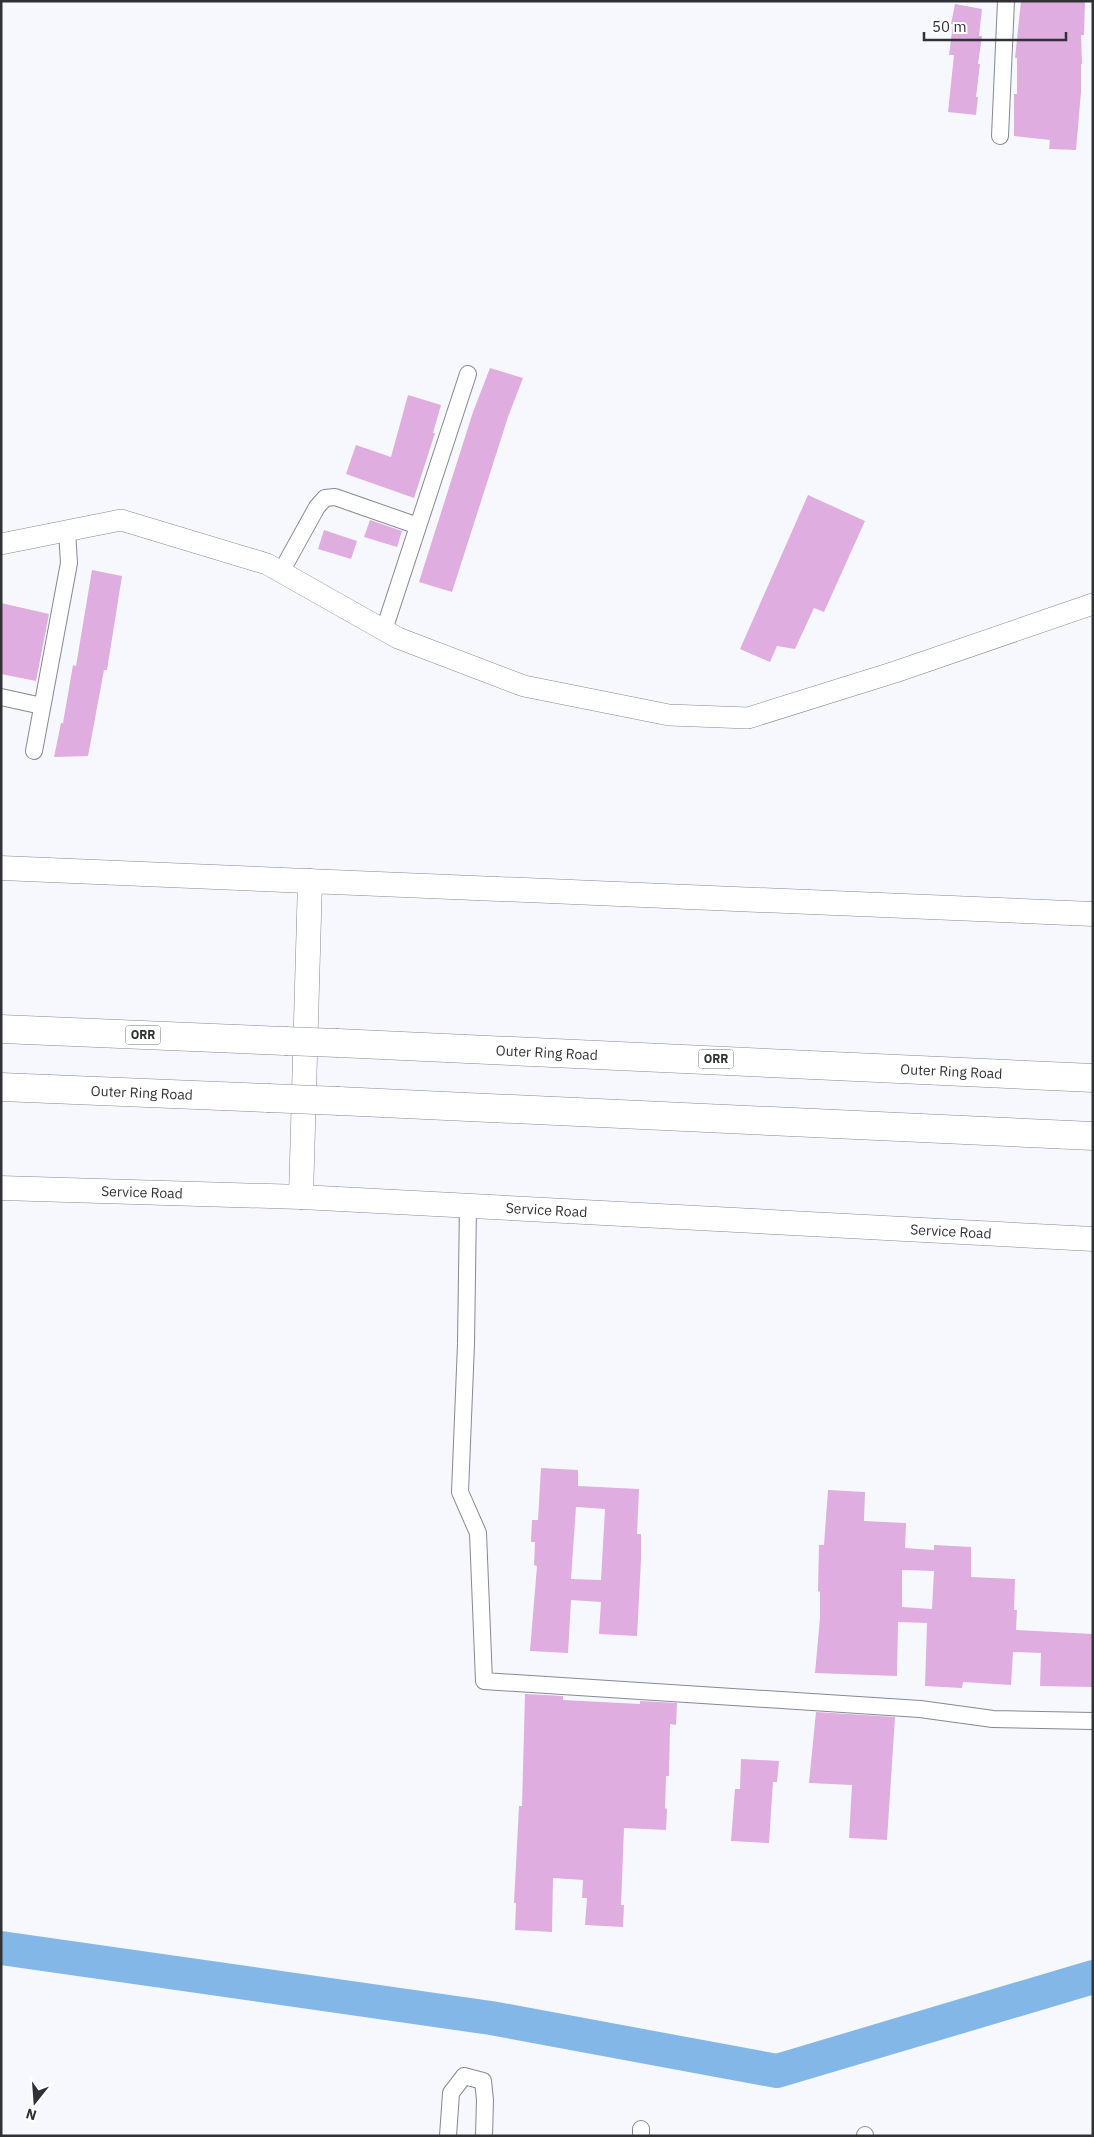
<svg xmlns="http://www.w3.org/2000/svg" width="1094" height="2137" font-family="'IBM Plex Sans',sans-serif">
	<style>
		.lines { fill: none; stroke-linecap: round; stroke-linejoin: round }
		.river { stroke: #83b7e7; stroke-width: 34 }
		.building { fill: #dfade0; fill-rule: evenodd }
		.minor-casing { stroke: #868991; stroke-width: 18 }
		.tertiary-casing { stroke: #868991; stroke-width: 22 }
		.secondary-casing { stroke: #868991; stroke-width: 25 }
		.motorway-casing { stroke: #868991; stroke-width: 29 }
		.minor { stroke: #fff; stroke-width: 16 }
		.tertiary { stroke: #fff; stroke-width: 21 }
		.secondary { stroke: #fff; stroke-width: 24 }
		.motorway { stroke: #fff; stroke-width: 28 }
		.motorway-bridge-casing { stroke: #868991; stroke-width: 29; stroke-linecap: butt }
		.motorway-bridge { stroke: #fff; stroke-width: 28 }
		.labels { text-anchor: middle; stroke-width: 5; stroke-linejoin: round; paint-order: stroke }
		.shield { fill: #fff; stroke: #6f7072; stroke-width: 1 }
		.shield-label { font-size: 12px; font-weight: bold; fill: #313236 }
		.street-label { font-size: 14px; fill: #313236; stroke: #fff }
	</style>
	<rect width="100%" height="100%" fill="#f7f8fe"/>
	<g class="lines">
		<!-- river -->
		<path class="river" d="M 1,1948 L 491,2018 L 777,2071 L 1093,1977"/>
	</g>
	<!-- building -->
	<path class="building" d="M 1021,1 L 1085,1 L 1084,35 L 1081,35 L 1082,64 L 1081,64 L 1081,92 L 1076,150 L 1049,149 L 1050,140 L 1014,136 L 1014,94 L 1017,94 L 1017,58 L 1015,58 Z
		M 955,4 L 982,9 L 979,36 L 982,36 L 978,64 L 980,64 L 976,97 L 978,97 L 976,115 L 948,112 L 954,55 L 949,55 L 953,24 L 951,24 Z
		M 490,368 L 523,378 L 508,417 L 452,592 L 419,582 L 473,412 Z
		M 408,395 L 441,405 L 433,433 L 435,433 L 414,498 L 346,474 L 356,445 L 391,457 Z
		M 808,495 L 865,521 L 824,612 L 814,608 L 795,649 L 777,646 L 770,662 L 740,649 Z
		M 370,520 L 402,531 L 397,547 L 364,537 Z
		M 324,530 L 357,541 L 351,559 L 318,549 Z
		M 92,570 L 122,576 L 107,670 L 104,670 L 88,756 L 54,757 L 61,723 L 63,723 L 73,665 L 76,666 Z
		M 1,603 L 49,614 L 36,681 L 1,674 Z
		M 541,1468 L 578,1470 L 578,1486 L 639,1489 L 637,1534 L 641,1534 L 641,1560 L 637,1636 L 599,1634 L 601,1602 L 571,1600 L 568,1653 L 530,1651 L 537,1566 L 534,1565 L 535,1542 L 531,1542 L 532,1520 L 538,1520 ZM 576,1507 L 605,1509 L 601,1580 L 571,1579 Z
		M 828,1490 L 865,1492 L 864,1521 L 906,1523 L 905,1548 L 934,1550 L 934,1545 L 971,1547 L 971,1577 L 1015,1579 L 1014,1610 L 1017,1610 L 1016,1630 L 1093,1634 L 1093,1687 L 1040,1686 L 1041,1653 L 1013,1652 L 1011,1685 L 963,1682 L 962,1688 L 925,1686 L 927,1623 L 898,1622 L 897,1676 L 815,1673 L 820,1618 L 820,1592 L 818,1591 L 819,1545 L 824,1545 ZM 902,1570 L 934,1571 L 932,1609 L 902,1607 Z
		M 525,1694 L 563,1696 L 563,1700 L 640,1704 L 640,1701 L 677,1703 L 676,1725 L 670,1724 L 669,1776 L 666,1776 L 665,1808 L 667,1809 L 666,1830 L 624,1828 L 621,1905 L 624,1905 L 623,1927 L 585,1925 L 587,1898 L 582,1898 L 583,1880 L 553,1878 L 552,1932 L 515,1930 L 516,1903 L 514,1903 L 519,1806 L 522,1806 Z
		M 816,1712 L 895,1717 L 887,1840 L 849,1838 L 852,1785 L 809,1783 Z
		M 741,1759 L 779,1761 L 777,1782 L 773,1782 L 769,1843 L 731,1841 L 735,1789 L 740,1789 Z"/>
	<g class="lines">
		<defs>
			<path id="minor" d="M 1000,136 L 1006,1
				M 281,572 L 317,507 L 325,498 L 335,497 L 418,526
				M 384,630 L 468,374
				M 1,697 L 42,706
				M 34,751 L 69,563 L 67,531
				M 468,1206 L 466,1344 L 460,1492 L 478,1533 L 484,1681 L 920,1709 L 993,1719 L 1093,1721
				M 448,2136 L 451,2093 L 464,2076 L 483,2081 L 485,2100 L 484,2136
				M 641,2136 L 641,2129
				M 865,2136 L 865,2135"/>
			<path id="tertiary" d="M 1,544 L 121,520 L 267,564 L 398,638 L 524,686 L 669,715 L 748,718 L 895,672 L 1093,604"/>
			<g id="secondary">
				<path d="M 1,868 L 1093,914"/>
				<path id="s1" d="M 1,1188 L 301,1197 L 1093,1239"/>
				<path d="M 301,1197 L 310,881"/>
			</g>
			<g id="motorway">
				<path d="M 1,1029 L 285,1041"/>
				<path id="s2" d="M 338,1043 L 1093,1078"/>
				<path id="s3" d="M 1,1087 L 268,1098"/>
				<path d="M 339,1101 L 1093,1136"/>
			</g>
		</defs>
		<!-- minor casing -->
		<use href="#minor" class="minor-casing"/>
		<!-- tertiary casing -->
		<use href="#tertiary" class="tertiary-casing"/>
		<!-- secondary casing -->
		<use href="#secondary" class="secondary-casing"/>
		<!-- motorway casing -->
		<use href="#motorway" class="motorway-casing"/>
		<!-- minor -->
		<use href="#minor" class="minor"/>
		<!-- tertiary -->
		<use href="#tertiary" class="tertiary"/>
		<!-- secondary -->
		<use href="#secondary" class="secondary"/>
		<!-- motorway -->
		<use href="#motorway" class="motorway"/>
		<defs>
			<path id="motorway-bridge" d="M 285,1041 L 338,1043
				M 268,1098 L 339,1101"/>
		</defs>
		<!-- motorway-bridge casing -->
		<use href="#motorway-bridge" class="motorway-bridge-casing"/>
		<!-- motorway-bridge -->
		<use href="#motorway-bridge" class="motorway-bridge"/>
	</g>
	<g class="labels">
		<!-- shield labels -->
		<g class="shield">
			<rect x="125.5" y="1025.5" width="35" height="19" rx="4"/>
			<rect x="698.5" y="1049.5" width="35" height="19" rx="4"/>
		</g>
		<g class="shield-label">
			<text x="143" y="1039">ORR</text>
			<text x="716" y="1063">ORR</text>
		</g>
		<!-- street labels -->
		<g class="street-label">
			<text dy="5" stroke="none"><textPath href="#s2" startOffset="209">Outer Ring Road</textPath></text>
			<text dy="5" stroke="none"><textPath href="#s2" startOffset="614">Outer Ring Road</textPath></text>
			<text dy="5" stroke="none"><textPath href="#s3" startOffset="141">Outer Ring Road</textPath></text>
			<text dy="5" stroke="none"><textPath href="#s1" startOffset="141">Service Road</textPath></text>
			<text dy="5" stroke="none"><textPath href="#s1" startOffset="546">Service Road</textPath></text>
			<text dy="5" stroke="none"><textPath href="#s1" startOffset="951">Service Road</textPath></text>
		</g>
	</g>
	<!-- border -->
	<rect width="1094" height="2137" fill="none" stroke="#313236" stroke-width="5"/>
	<!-- north arrow -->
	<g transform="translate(35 2102) rotate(197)" stroke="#ffffff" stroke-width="4" paint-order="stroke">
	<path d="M0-4L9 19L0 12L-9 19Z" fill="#313236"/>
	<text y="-8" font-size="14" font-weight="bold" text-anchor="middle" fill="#313236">N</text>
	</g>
	<!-- scale -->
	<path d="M924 32v8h142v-8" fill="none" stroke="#313236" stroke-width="2.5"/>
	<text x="932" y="32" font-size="15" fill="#313236" stroke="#ffffff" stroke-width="4" paint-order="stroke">50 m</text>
</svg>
